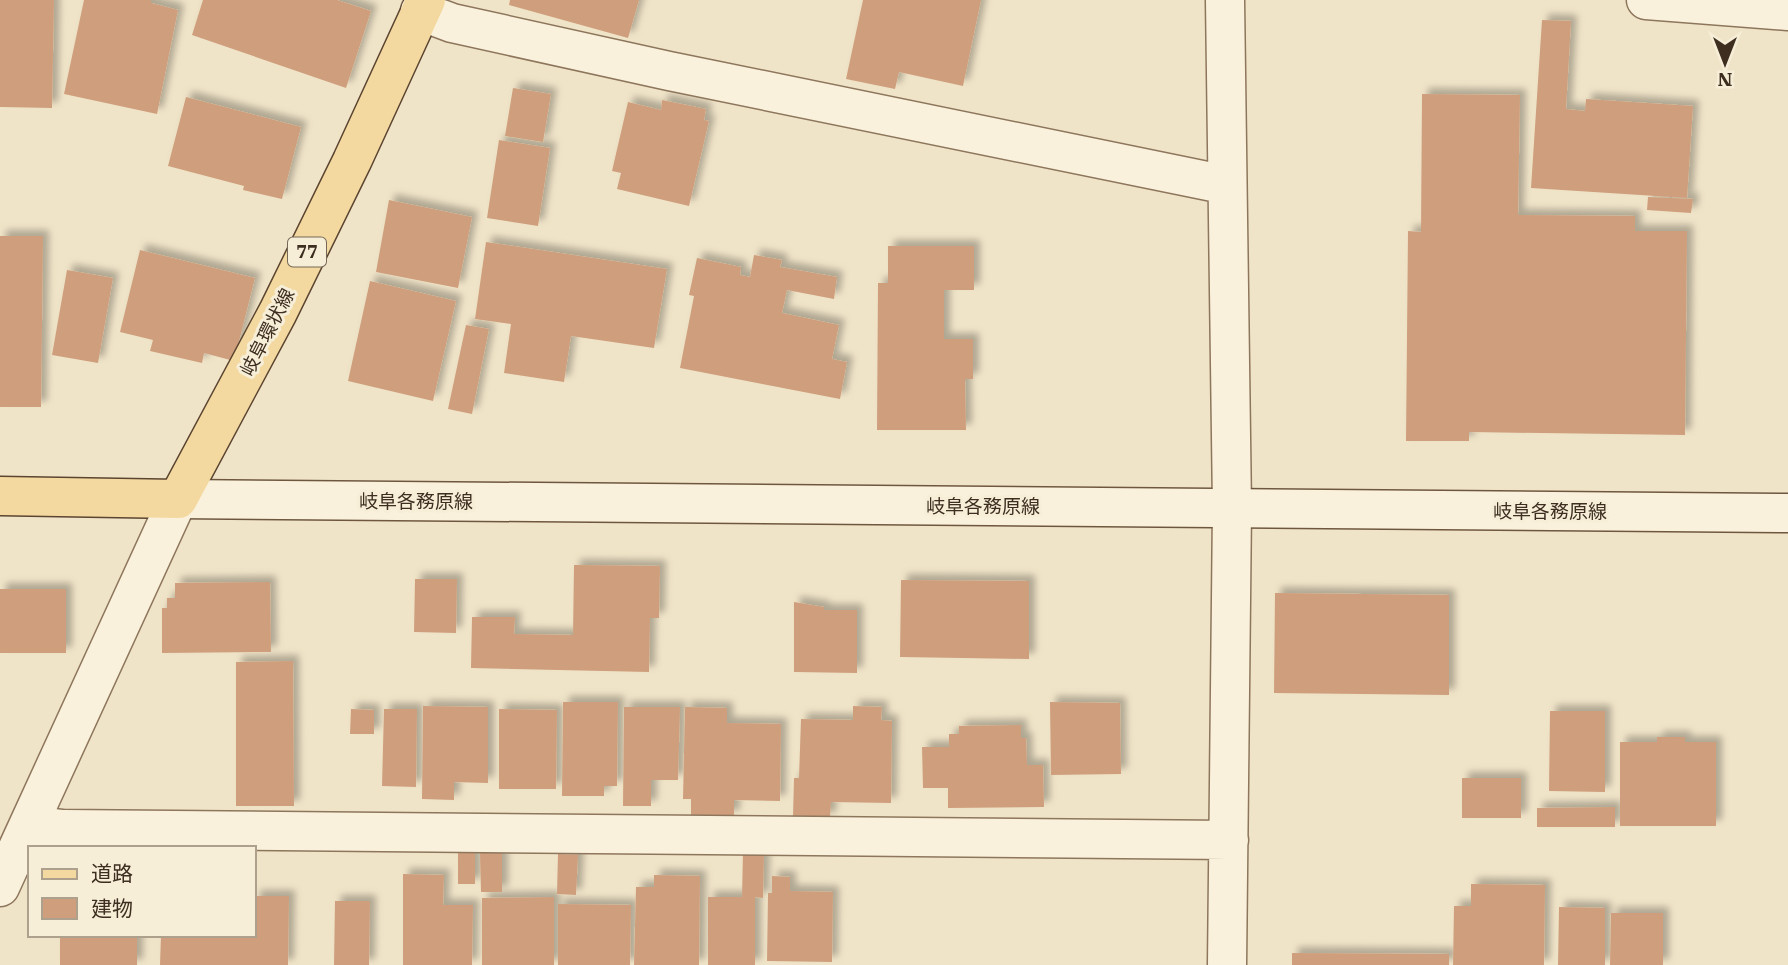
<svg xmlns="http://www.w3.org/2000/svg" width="1788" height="965" font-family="'IBM Plex Serif','Noto Sans JP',serif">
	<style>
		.building { fill: #cf9f7d; filter: url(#shadow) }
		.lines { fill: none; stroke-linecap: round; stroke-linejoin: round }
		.street-casing { stroke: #8d765c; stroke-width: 41 }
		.secondary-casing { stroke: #6f573f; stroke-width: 41 }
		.primary-casing { stroke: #5b4430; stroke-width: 41 }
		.street { stroke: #faf1dc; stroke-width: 38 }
		.secondary { stroke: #faf1dc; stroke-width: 38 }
		.primary { stroke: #f3d9a0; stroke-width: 38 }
		.labels { text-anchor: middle; stroke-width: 6; stroke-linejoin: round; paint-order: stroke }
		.shield { fill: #f7eed8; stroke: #756857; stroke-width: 2 }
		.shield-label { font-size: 18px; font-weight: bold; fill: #3d2e20 }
		.street-label { font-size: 19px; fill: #3d2e20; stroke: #f7eed8 }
	</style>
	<defs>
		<filter id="shadow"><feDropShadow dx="6" dy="-6" stdDeviation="3.5" flood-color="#0004"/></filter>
	</defs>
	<rect width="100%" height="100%" fill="#f0e4c8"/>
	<!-- building -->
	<path class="building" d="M 0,0 L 54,0 L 52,108 L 0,107 Z
		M 84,0 L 151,0 L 151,3 L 178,10 L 157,114 L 64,94 Z
		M 203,0 L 337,0 L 371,11 L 346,88 L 192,35 Z
		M 510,0 L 639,0 L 628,38 L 509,5 Z
		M 863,0 L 981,0 L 963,86 L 899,72 L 895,89 L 846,79 Z
		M 1542,20 L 1571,21 L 1566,109 L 1585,111 L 1586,99 L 1693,106 L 1687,198 L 1531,188 Z
		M 513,88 L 551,94 L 543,142 L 505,136 Z
		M 1422,94 L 1520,95 L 1518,215 L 1635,216 L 1635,231 L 1687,231 L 1685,435 L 1469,432 L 1469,441 L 1406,441 L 1408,231 L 1421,232 Z
		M 186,97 L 301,127 L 282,199 L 243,190 L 244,186 L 168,166 Z
		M 662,100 L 706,109 L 704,120 L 709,121 L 689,206 L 617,189 L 621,173 L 612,171 L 628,102 L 661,110 Z
		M 499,140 L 550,148 L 538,226 L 487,218 Z
		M 1648,197 L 1693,199 L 1691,213 L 1647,210 Z
		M 389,200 L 472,217 L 458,288 L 376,272 Z
		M 0,236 L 43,236 L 41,407 L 0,407 Z
		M 486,242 L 667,269 L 654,348 L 571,336 L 564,382 L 504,373 L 511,324 L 475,319 Z
		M 888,246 L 974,246 L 974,290 L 944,290 L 944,339 L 973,339 L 973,379 L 965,379 L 966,430 L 877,430 L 878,283 L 888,283 Z
		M 140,250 L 255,278 L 234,361 L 204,353 L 202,363 L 150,351 L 153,340 L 120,332 Z
		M 754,255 L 782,260 L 780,267 L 837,277 L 834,299 L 787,290 L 782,313 L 839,325 L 832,359 L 847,362 L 840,399 L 680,368 L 694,296 L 689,295 L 697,258 L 741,267 L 740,275 L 750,277 Z
		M 67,270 L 113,278 L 98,363 L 52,355 Z
		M 370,281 L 456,301 L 433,401 L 348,381 Z
		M 466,325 L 489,329 L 472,414 L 448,409 Z
		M 574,565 L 660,566 L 659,618 L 650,618 L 649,672 L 471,668 L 472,617 L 515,617 L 514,634 L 573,635 Z
		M 415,579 L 457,579 L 456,633 L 414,632 Z
		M 901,580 L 1029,581 L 1029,659 L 900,657 Z
		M 270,582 L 271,652 L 162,653 L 162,608 L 167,608 L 167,598 L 175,598 L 175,583 Z
		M 0,589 L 66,589 L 66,653 L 0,653 Z
		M 1275,593 L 1449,595 L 1449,695 L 1274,693 Z
		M 794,602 L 824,607 L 824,610 L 857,610 L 857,673 L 794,672 Z
		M 293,661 L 294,806 L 236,806 L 236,662 Z
		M 563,702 L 618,702 L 617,786 L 604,786 L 604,796 L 562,796 Z
		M 1050,702 L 1120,703 L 1121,774 L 1051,775 Z
		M 423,706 L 488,707 L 488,783 L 454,782 L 454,800 L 422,799 Z
		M 853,706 L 882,707 L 881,720 L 892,721 L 891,803 L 831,802 L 830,818 L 793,817 L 794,778 L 799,778 L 801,719 L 853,720 Z
		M 624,707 L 680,707 L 678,780 L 651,780 L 651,806 L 623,806 Z
		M 685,707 L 727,708 L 727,723 L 781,724 L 780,801 L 734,800 L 734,816 L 691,815 L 691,799 L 683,799 Z
		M 351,709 L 374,710 L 374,734 L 350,734 Z
		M 384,709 L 417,709 L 416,787 L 382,786 Z
		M 499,709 L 557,710 L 556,789 L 499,789 Z
		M 1550,711 L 1605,711 L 1605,792 L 1549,791 Z
		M 1021,725 L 1021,738 L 1026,738 L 1027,765 L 1043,765 L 1044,807 L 948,808 L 948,788 L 923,788 L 922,747 L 949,747 L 949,734 L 959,734 L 959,726 Z
		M 1657,737 L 1685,737 L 1685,742 L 1716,742 L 1716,826 L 1620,826 L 1620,742 L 1657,742 Z
		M 1462,778 L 1521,778 L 1521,818 L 1462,818 Z
		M 1615,807 L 1615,827 L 1537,827 L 1537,808 Z
		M 458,851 L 475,852 L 475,884 L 458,884 Z
		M 743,851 L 764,851 L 763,898 L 755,897 L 755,965 L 708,965 L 708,897 L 742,897 Z
		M 502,852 L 502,892 L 481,892 L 480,853 Z
		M 558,854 L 578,855 L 576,895 L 557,894 Z
		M 403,874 L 444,875 L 443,905 L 473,905 L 472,965 L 403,965 Z
		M 654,875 L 700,876 L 699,965 L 634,965 L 636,887 L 654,887 Z
		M 772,876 L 790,877 L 790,891 L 833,892 L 832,962 L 767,961 L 768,893 L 772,893 Z
		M 1471,884 L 1545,885 L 1544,965 L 1453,965 L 1454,906 L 1471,906 Z
		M 254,896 L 289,896 L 288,965 L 160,965 L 161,935 L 254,935 Z
		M 554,897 L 554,965 L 482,965 L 482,898 Z
		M 335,901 L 370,901 L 369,965 L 334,965 Z
		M 558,904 L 631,905 L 630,965 L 558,965 Z
		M 1559,907 L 1605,908 L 1605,965 L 1558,965 Z
		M 1611,913 L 1663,913 L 1663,965 L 1610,965 Z
		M 60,935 L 137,935 L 137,965 L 60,965 Z
		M 1292,953 L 1449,954 L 1449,965 L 1292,965 Z"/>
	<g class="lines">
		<defs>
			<path id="street" d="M 1225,0 L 1232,508 L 1227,965
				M 1646,0 L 1788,11
				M 420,11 L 452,23 L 669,71 L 1227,185
				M 29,825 L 63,829 L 1229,840
				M 0,887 L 178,499"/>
			<path id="secondary" d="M 178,499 L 1788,513"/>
			<path id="primary" d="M 0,496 L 178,499 L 278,312 L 352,161 L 426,0"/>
		</defs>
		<!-- street casing -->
		<use href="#street" class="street-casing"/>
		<!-- secondary casing -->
		<use href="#secondary" class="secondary-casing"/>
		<!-- primary casing -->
		<use href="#primary" class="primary-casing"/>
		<!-- street -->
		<use href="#street" class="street"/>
		<!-- secondary -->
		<use href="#secondary" class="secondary"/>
		<!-- primary -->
		<use href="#primary" class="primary"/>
	</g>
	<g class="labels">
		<!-- shield labels -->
		<rect class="shield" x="288" y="237.5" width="38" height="29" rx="5"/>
		<g class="shield-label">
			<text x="307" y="258">77</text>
		</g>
		<!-- street labels -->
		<g class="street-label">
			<text transform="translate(267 332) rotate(-63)" y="7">岐阜環状線</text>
			<text x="416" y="508">岐阜各務原線</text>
			<text x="983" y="513">岐阜各務原線</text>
			<text x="1550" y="518">岐阜各務原線</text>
		</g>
	</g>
	<!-- legend -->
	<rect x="28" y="846" width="228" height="91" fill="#f7eed8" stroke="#ada18e" stroke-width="2"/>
	<rect x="42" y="869" width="35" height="10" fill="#f3d9a0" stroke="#ada18e" stroke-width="2"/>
	<text x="91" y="881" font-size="21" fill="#3d2e20">道路</text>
	<rect x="42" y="898" width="35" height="21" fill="#cf9f7d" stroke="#ada18e" stroke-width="2"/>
	<text x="91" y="916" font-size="21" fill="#3d2e20">建物</text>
	<!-- north arrow -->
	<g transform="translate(1725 63) rotate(180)" stroke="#f7eed8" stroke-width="5" paint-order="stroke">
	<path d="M0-5L12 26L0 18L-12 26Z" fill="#3d2e20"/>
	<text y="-10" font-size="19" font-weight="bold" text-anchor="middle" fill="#3d2e20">N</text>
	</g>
</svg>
